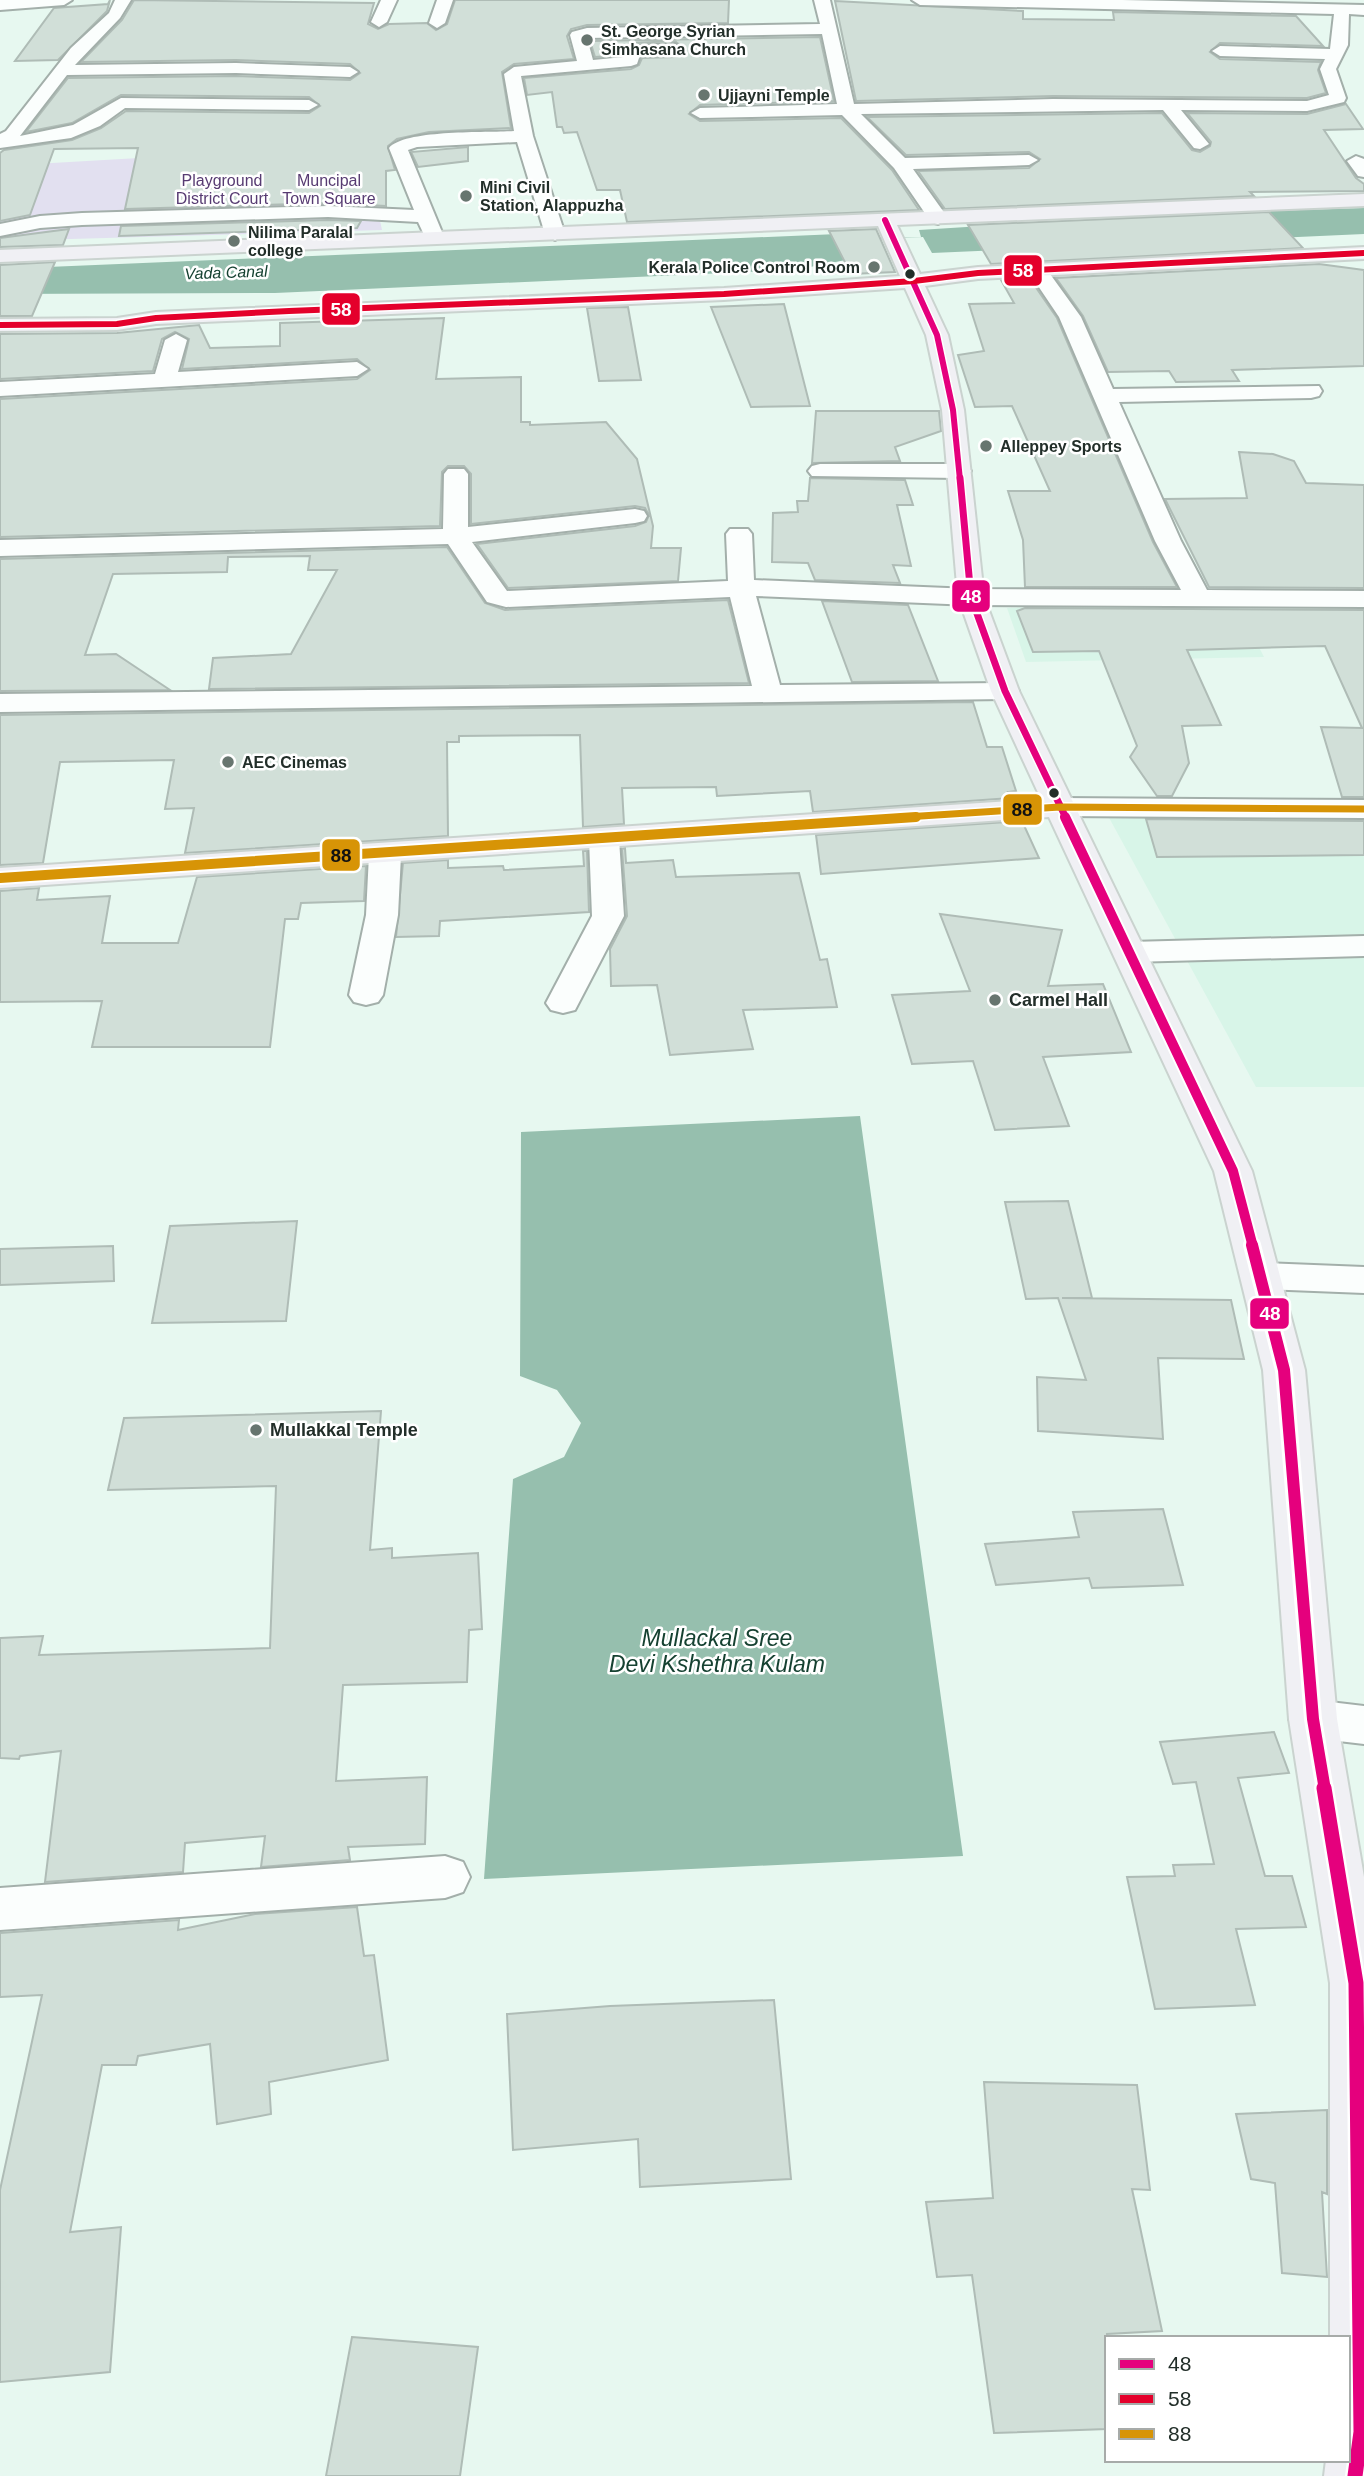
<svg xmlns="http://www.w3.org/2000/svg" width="1364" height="2476" font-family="Arial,sans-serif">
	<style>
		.built { fill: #d8f5e8 }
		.green { fill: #e2e0f0 }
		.water { fill: #96bfae }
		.building { fill: #d1dfd8; stroke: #afbcb6; stroke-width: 2 }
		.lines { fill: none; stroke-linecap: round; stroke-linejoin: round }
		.minor-casing { stroke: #a3afaa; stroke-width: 4 }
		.major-casing { stroke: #cad3cf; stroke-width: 4 }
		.minor { fill: #fbfefd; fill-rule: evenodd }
		.major { fill: #f0f0f4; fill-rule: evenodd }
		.bus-1-far4-casing { stroke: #fff; stroke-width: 9 }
		.bus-1-far3-casing { stroke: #fff; stroke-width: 10 }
		.bus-1-far2-casing { stroke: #fff; stroke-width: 14 }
		.bus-1-far1-casing { stroke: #fff; stroke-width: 18 }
		.bus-1-casing { stroke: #fff; stroke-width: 20 }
		.bus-2-casing { stroke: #fff; stroke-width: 9 }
		.bus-3-far1-casing { stroke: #fff; stroke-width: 10 }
		.bus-3-casing { stroke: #fff; stroke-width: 14 }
		.bus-1-far4 { stroke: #e5007d; stroke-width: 6 }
		.bus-1-far3 { stroke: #e5007d; stroke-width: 7 }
		.bus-1-far2 { stroke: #e5007d; stroke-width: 10 }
		.bus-1-far1 { stroke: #e5007d; stroke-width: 12 }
		.bus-1 { stroke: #e5007d; stroke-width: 15 }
		.bus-2 { stroke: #e4002b; stroke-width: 6 }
		.bus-3-far1 { stroke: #d79406; stroke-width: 7 }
		.bus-3 { stroke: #d79406; stroke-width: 10 }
		.poi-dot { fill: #67756f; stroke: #fff; stroke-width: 2.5 }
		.bus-dot { fill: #222e29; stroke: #fff; stroke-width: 2.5 }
		.labels { text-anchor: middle; stroke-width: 5; stroke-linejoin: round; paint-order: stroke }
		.far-poi-label { font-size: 16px; font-weight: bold; fill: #222e29; stroke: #fff; text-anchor: start }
		.far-park-label { font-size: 16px; fill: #573b72; stroke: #fff }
		.far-water-label { font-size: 16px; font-style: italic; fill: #154131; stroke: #fff }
		.poi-label { font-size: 18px; font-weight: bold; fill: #222e29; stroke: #fff; text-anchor: start }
		.near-water-label { font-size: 23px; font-style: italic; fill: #154131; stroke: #fff }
		.line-badge { stroke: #fff; stroke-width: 2.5 }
		.badge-label { font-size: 19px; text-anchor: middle; font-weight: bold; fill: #fff }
		.pale-badge-label { font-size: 19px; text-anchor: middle; font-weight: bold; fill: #111 }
	</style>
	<rect width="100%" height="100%" fill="#e7f8f0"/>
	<!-- built -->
	<path class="built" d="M 1237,604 L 1264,657 L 1026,662 L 1007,608 Z
		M 1107,814 L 1364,815 L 1364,1087 L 1256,1087 Z"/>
	<!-- green -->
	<path class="green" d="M 364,145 L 382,230 L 0,241 L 0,166 Z"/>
	<!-- water -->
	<path class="water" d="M 1364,208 L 1364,234 L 932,253 L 923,237 L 866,240 L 871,255 L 795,270 L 275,293 L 0,294 L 0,269 L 861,233 L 865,239 L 921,237 L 919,230 L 1176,214 Z
		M 860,1116 L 963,1856 L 484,1879 L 513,1479 L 564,1457 L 581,1423 L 557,1390 L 520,1376 L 521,1132 Z"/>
	<!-- building -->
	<path class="building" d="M 110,0 L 107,11 L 58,60 L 15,61 L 54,8 L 108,4 Z
		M 134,0 L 374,3 L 368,24 L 378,29 L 389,24 L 427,23 L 436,30 L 447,24 L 455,0 L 729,0 L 728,23 L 587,25 L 571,29 L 567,36 L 574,59 L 514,64 L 502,72 L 511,128 L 429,132 L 397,139 L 388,146 L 395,170 L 386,171 L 386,206 L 328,203 L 125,209 L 138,148 L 54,149 L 30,215 L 0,221 L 0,153 L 4,150 L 72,140 L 101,128 L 126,111 L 309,113 L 320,106 L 309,97 L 121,95 L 72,123 L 26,132 L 68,78 L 236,76 L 350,80 L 360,73 L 350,64 L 236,60 L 81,62 L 122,20 Z
		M 835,1 L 1023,11 L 1023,19 L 1114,20 L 1113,12 L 1296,16 L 1323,46 L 1220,43 L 1210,52 L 1220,59 L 1321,62 L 1318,70 L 1326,93 L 1307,98 L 1053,96 L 856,101 Z
		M 820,37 L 834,101 L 700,105 L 689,114 L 700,121 L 841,118 L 892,170 L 919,210 L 627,222 L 620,190 L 597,190 L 577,132 L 564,133 L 562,127 L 557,127 L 552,92 L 527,95 L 524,78 L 631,69 L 639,65 L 642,58 L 675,57 L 685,50 L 675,41 L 633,43 L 625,47 L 622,55 L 595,57 L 590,41 Z
		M 1346,104 L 1363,129 L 1324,130 L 1356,178 L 1364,184 L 1364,191 L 1250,192 L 1254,196 L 945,209 L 918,171 L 1029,168 L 1040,159 L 1029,152 L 906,155 L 867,117 L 1162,113 L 1192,150 L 1200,152 L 1210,146 L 1211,142 L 1187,113 L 1307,114 Z
		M 468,147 L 468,161 L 418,167 L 411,152 Z
		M 1269,212 L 1303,248 L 991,264 L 968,225 Z
		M 328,220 L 361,221 L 357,228 L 119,236 L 121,226 Z
		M 69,229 L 63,245 L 0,247 L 0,238 Z
		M 876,229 L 895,272 L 851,274 L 829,231 Z
		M 55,262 L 32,316 L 0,316 L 0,265 Z
		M 1319,264 L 1364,270 L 1364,366 L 1232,370 L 1239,381 L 1176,382 L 1169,371 L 1108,372 L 1083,316 L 1056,278 Z
		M 1030,279 L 1057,318 L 1153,542 L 1177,587 L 1025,587 L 1023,540 L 1008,491 L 1050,491 L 1012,406 L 975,407 L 958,355 L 984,351 L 969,304 L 1014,303 L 1001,280 Z
		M 784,304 L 810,406 L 751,407 L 711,307 Z
		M 628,307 L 641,380 L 599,381 L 587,308 Z
		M 444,318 L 436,379 L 521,377 L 521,422 L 530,422 L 530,425 L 606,422 L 637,459 L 653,526 L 651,548 L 681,548 L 678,581 L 508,588 L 477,544 L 635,526 L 646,522 L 649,515 L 645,508 L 635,506 L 471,524 L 471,474 L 464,466 L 448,466 L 442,472 L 440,526 L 0,537 L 0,399 L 357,379 L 370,370 L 357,359 L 182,369 L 189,339 L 175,332 L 162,339 L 153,371 L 0,379 L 0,334 L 117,333 L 199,325 L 210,348 L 280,346 L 280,323 Z
		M 816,411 L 939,411 L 941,431 L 895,447 L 900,461 L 812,463 Z
		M 1239,452 L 1273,454 L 1294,461 L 1306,483 L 1364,485 L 1364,588 L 1209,587 L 1165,499 L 1247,498 Z
		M 810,478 L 905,480 L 913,505 L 897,505 L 911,566 L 893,565 L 900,583 L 815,580 L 808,563 L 772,562 L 773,513 L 798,512 L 797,501 L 808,501 Z
		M 447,547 L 485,603 L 505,610 L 728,600 L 749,683 L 209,689 L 213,658 L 291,654 L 337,570 L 308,570 L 310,556 L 228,557 L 227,572 L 113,574 L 85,655 L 116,654 L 170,690 L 0,691 L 0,559 Z
		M 822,601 L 908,605 L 938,681 L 852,682 Z
		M 1025,608 L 1364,610 L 1364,797 L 1342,797 L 1321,727 L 1362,728 L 1325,646 L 1187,650 L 1221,725 L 1182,726 L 1189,763 L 1172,796 L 1157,796 L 1130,757 L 1137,746 L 1099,651 L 1033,652 L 1017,611 Z
		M 973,702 L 987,747 L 1002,747 L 1016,791 L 1008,792 L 1011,798 L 813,812 L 810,791 L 717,796 L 716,787 L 622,788 L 624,824 L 583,827 L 580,735 L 459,736 L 459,742 L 447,742 L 448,836 L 185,853 L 194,808 L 165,809 L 174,760 L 60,762 L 43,863 L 0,865 L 0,715 Z
		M 1146,819 L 1364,821 L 1364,855 L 1157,857 Z
		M 1022,821 L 1039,858 L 821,874 L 816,835 Z
		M 625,848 L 626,863 L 673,860 L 676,877 L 799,873 L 820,960 L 827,959 L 837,1007 L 743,1010 L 753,1049 L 670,1055 L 657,985 L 611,986 L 610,949 L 627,916 L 622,849 Z
		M 583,851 L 587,851 L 589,912 L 440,921 L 439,936 L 396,937 L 403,863 L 448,860 L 448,868 L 503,866 L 504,870 L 584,866 Z
		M 366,866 L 364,901 L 301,903 L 298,919 L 285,919 L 270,1047 L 92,1047 L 102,1001 L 0,1002 L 0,891 L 39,888 L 37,900 L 110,896 L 102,943 L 178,943 L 197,877 Z
		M 940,914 L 1062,930 L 1048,986 L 1103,984 L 1131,1052 L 1043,1057 L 1069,1126 L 995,1130 L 973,1061 L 912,1064 L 892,995 L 970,991 Z
		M 1068,1201 L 1092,1298 L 1062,1298 L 1231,1300 L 1244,1359 L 1158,1358 L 1163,1439 L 1038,1431 L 1037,1377 L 1086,1380 L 1058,1298 L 1026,1299 L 1005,1202 Z
		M 297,1221 L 286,1321 L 152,1323 L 170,1226 Z
		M 113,1246 L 114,1281 L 0,1285 L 0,1249 Z
		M 381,1411 L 370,1550 L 392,1548 L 392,1558 L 478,1553 L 482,1629 L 469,1630 L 467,1682 L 343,1685 L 336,1781 L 427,1777 L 425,1844 L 348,1847 L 350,1860 L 261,1867 L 265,1836 L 185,1843 L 183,1872 L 45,1882 L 61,1751 L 20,1756 L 19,1759 L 0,1758 L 0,1638 L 43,1636 L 39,1655 L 270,1648 L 276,1486 L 108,1490 L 124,1418 Z
		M 1163,1509 L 1183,1585 L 1092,1588 L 1089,1578 L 996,1585 L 985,1544 L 1079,1537 L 1073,1512 Z
		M 1274,1732 L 1289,1773 L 1238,1778 L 1265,1876 L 1292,1876 L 1306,1927 L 1236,1929 L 1255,2005 L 1155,2009 L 1127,1877 L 1175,1876 L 1173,1865 L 1214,1864 L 1196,1782 L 1173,1784 L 1160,1742 Z
		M 357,1907 L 364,1956 L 374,1955 L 388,2060 L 269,2082 L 271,2114 L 217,2124 L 210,2044 L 138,2056 L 136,2065 L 102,2065 L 70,2232 L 121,2227 L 110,2372 L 0,2382 L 0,2190 L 42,1995 L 0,1997 L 0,1933 L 179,1920 L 178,1930 L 255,1914 Z
		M 774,2000 L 791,2179 L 640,2187 L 638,2139 L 513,2150 L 507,2014 L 610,2006 Z
		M 984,2082 L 1137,2085 L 1150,2190 L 1132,2189 L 1162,2331 L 1107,2334 L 1107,2429 L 994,2433 L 972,2275 L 937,2277 L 926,2202 L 993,2198 Z
		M 1327,2110 L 1327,2194 L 1322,2192 L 1327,2277 L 1282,2273 L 1275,2183 L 1251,2179 L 1236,2114 Z
		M 352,2337 L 478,2347 L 460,2476 L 326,2476 Z"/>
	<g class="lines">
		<defs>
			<path id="minor" d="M 0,0 L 72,0 L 64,5 L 0,10 Z
				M 115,0 L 131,0 L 120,18 L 75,65 L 236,63 L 350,67 L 358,72 L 350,77 L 236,73 L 67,75 L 20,136 L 73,125 L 121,98 L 309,100 L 318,105 L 309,110 L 125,108 L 100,126 L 71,138 L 0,148 L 0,134 L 6,131 L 71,48 L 109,13 Z
				M 381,0 L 397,0 L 387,22 L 379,27 L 371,22 Z
				M 437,0 L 453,0 L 445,23 L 437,28 L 429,23 Z
				M 814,0 L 830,0 L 854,104 L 1053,99 L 1307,101 L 1329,95 L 1320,69 L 1325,59 L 1220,56 L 1212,51 L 1220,46 L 1330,49 L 1334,14 L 920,5 L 912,0 L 1122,0 L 1364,5 L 1364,15 L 1349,14 L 1348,45 L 1336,69 L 1346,98 L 1344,102 L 1307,111 L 1181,110 L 1209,144 L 1200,149 L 1194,148 L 1163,110 L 861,114 L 905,158 L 1029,155 L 1038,160 L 1029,165 L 913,169 L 948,218 L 938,224 L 931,222 L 894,168 L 842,115 L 700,118 L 691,113 L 700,108 L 837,104 L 822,34 L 587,38 L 593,60 L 624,57 L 627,48 L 633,46 L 675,44 L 683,49 L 675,54 L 640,55 L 637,64 L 631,66 L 521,76 L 533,136 L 565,234 L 555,240 L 545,234 L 517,142 L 417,147 L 408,150 L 444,237 L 434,243 L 427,241 L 418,222 L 328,217 L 82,225 L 40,228 L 0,236 L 0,224 L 40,216 L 82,213 L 328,206 L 414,210 L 389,148 C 405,129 488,133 514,131 L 504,74 L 514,67 L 577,61 L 570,35 L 572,32 L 587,28 L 820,24 Z
				M 1356,156 L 1364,159 L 1364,177 L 1358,176 L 1347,161 Z
				M 1038,265 L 1045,267 L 1081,317 L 1113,389 L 1319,386 L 1322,391 L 1319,396 L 1311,398 L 1119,402 L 1181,541 L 1207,590 L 1364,591 L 1364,607 L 971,605 L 756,596 L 780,685 L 1005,683 L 1015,685 L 1019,691 L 1015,697 L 1005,699 L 0,712 L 0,694 L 752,686 L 730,597 L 506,607 L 487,602 L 448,544 L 0,556 L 0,540 L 443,529 L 444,474 L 448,469 L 464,469 L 468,474 L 468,527 L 635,509 L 644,511 L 647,516 L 644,521 L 635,523 L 472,542 L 507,591 L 728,581 L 726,534 L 730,529 L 748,529 L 752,534 L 754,580 L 971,589 L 1181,590 L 1155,541 L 1059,317 L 1028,271 Z
				M 176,334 L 187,340 L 178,372 L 357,362 L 368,369 L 357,376 L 0,396 L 0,382 L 155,374 L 165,340 Z
				M 820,464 L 959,464 L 967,466 L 971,471 L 967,476 L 959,478 L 812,476 L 808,471 L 812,466 Z
				M 1060,798 L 1364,800 L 1364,818 L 1060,816 L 1049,813 L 1045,807 L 1049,801 Z
				M 604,830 L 615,832 L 619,839 L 624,916 L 575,1010 L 563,1013 L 551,1010 L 546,1003 L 592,916 L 589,839 L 593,832 Z
				M 385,846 L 396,848 L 401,855 L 398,915 L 383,995 L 378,1002 L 366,1005 L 354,1002 L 349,995 L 366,915 L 369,855 L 374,848 Z
				M 1364,936 L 1364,956 L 1130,962 L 1118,959 L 1113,952 L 1118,945 L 1130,942 Z
				M 1261,1263 L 1364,1267 L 1364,1293 L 1261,1289 L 1247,1285 L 1241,1276 L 1247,1267 Z
				M 1313,1700 L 1364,1706 L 1364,1744 L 1313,1738 L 1296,1732 L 1289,1719 L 1296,1706 Z
				M 445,1856 L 463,1862 L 470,1877 L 463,1892 L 445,1898 L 0,1930 L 0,1888 Z"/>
			<path id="major" d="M 1364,194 L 1364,206 L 897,225 L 920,274 L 978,267 L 1364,247 L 1364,259 L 978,279 L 925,286 L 948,335 L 964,410 L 984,597 L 1019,691 L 1252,1171 L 1305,1370 L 1337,1719 L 1364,1877 L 1364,2476 L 1324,2476 L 1326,2460 L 1348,2460 L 1348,2338 L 1330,2338 L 1330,1983 L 1289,1719 L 1263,1370 L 1214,1171 L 1049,817 L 0,888 L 0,868 L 1041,799 L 991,691 L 958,597 L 942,410 L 926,335 L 905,288 L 724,300 L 156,324 L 117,330 L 0,331 L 0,319 L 117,318 L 156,312 L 724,288 L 900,276 L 878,226 L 0,262 L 0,250 Z"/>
		</defs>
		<!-- minor casing -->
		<use href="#minor" class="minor-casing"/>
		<!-- major casing -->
		<use href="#major" class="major-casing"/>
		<!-- minor -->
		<use href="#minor" class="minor"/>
		<!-- major -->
		<use href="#major" class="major"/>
		<defs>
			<path id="bus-1-far4" d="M 885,220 L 937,335 L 953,410 L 960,480"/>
			<path id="bus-1-far3" d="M 960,478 L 971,597 L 1005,691 L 1066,818"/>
			<path id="bus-1-far2" d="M 1065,817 L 1233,1171 L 1253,1247"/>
			<path id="bus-1-far1" d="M 1252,1245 L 1284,1370 L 1313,1719 L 1325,1790"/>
			<path id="bus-1" d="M 1324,1788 L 1356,1983 L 1361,2432 L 1355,2476"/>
			<path id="bus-2" d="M 0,325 L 117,324 L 156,318 L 289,311 L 724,294 L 914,281 L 978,273 L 1364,253"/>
			<path id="bus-3-far1" d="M 890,818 L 1060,807 L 1364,809"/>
			<path id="bus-3" d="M 0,878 L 916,817"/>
		</defs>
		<!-- bus-1-far4 casing -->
		<use href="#bus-1-far4" class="bus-1-far4-casing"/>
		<!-- bus-1-far3 casing -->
		<use href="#bus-1-far3" class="bus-1-far3-casing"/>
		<!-- bus-1-far2 casing -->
		<use href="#bus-1-far2" class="bus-1-far2-casing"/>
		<!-- bus-1-far1 casing -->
		<use href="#bus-1-far1" class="bus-1-far1-casing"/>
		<!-- bus-1 casing -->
		<use href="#bus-1" class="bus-1-casing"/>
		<!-- bus-2 casing -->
		<use href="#bus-2" class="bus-2-casing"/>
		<!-- bus-3-far1 casing -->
		<use href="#bus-3-far1" class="bus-3-far1-casing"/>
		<!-- bus-3 casing -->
		<use href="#bus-3" class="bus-3-casing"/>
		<!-- bus-1-far4 -->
		<use href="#bus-1-far4" class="bus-1-far4"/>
		<!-- bus-1-far3 -->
		<use href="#bus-1-far3" class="bus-1-far3"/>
		<!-- bus-1-far2 -->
		<use href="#bus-1-far2" class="bus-1-far2"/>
		<!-- bus-1-far1 -->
		<use href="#bus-1-far1" class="bus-1-far1"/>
		<!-- bus-1 -->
		<use href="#bus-1" class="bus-1"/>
		<!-- bus-2 -->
		<use href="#bus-2" class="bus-2"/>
		<!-- bus-3-far1 -->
		<use href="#bus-3-far1" class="bus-3-far1"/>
		<!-- bus-3 -->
		<use href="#bus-3" class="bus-3"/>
	</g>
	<!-- markers -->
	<g class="poi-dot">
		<circle cx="587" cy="40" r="7"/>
		<circle cx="704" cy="95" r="7"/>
		<circle cx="466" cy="196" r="7"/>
		<circle cx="234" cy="241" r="7"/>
		<circle cx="874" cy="267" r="7"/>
		<circle cx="986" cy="446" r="7"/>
		<circle cx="228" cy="762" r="7"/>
		<circle cx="995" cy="1000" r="7"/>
		<circle cx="256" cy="1430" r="7"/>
	</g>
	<g class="bus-dot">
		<circle cx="910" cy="274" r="6"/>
		<circle cx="1054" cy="793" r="6"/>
	</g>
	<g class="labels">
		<!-- far-poi labels -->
		<g class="far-poi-label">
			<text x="601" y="37">St. George Syrian<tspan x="601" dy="18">Simhasana Church</tspan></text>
			<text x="718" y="101">Ujjayni Temple</text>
			<text x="480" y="193">Mini Civil<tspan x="480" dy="18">Station, Alappuzha</tspan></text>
			<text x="248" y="238">Nilima Paralal<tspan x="248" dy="18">college</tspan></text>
			<text x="860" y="273" text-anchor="end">Kerala Police Control Room</text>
			<text x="1000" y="452">Alleppey Sports</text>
			<text x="242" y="768">AEC Cinemas</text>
		</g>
		<!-- far-park labels -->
		<g class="far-park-label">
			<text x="222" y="186">Playground<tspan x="222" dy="18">District Court</tspan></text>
			<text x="329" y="186">Muncipal<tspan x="329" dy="18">Town Square</tspan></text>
		</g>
		<!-- far-water labels -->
		<g class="far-water-label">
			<text transform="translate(226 272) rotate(-2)" y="6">Vada Canal</text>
		</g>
		<!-- poi labels -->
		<g class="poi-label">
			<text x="1009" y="1006">Carmel Hall</text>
			<text x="270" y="1436">Mullakkal Temple</text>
		</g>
		<!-- near-water labels -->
		<g class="near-water-label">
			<text x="717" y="1646">Mullackal Sree<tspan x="717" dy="26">Devi Kshethra Kulam</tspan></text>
		</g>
	</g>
	<g class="line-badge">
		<rect x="1003" y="254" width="40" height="33" rx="7" fill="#e4002b"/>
		<rect x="321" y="292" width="40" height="34" rx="7" fill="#e4002b"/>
		<rect x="951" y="579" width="40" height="34" rx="7" fill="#e5007d"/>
		<rect x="1002" y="793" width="41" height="33" rx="7" fill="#d79406"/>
		<rect x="321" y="838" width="40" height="34" rx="7" fill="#d79406"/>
		<rect x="1249" y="1297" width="41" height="33" rx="7" fill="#e5007d"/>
	</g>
	<g class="badge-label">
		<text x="1023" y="277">58</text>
		<text x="341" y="316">58</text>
		<text x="971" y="603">48</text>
		<text x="1270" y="1320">48</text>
	</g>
	<g class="pale-badge-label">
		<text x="1022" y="816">88</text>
		<text x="341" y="862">88</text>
	</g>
	<!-- legend -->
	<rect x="1105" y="2336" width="245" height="126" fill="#ffffff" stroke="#a7aba9" stroke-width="2"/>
	<rect x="1119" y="2359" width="35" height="10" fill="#e5007d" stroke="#a7aba9" stroke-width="2"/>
	<text x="1168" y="2371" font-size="21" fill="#222e29">48</text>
	<rect x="1119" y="2394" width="35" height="10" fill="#e4002b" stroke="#a7aba9" stroke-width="2"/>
	<text x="1168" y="2406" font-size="21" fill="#222e29">58</text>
	<rect x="1119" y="2429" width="35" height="10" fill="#d79406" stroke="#a7aba9" stroke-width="2"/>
	<text x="1168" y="2441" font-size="21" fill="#222e29">88</text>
</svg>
